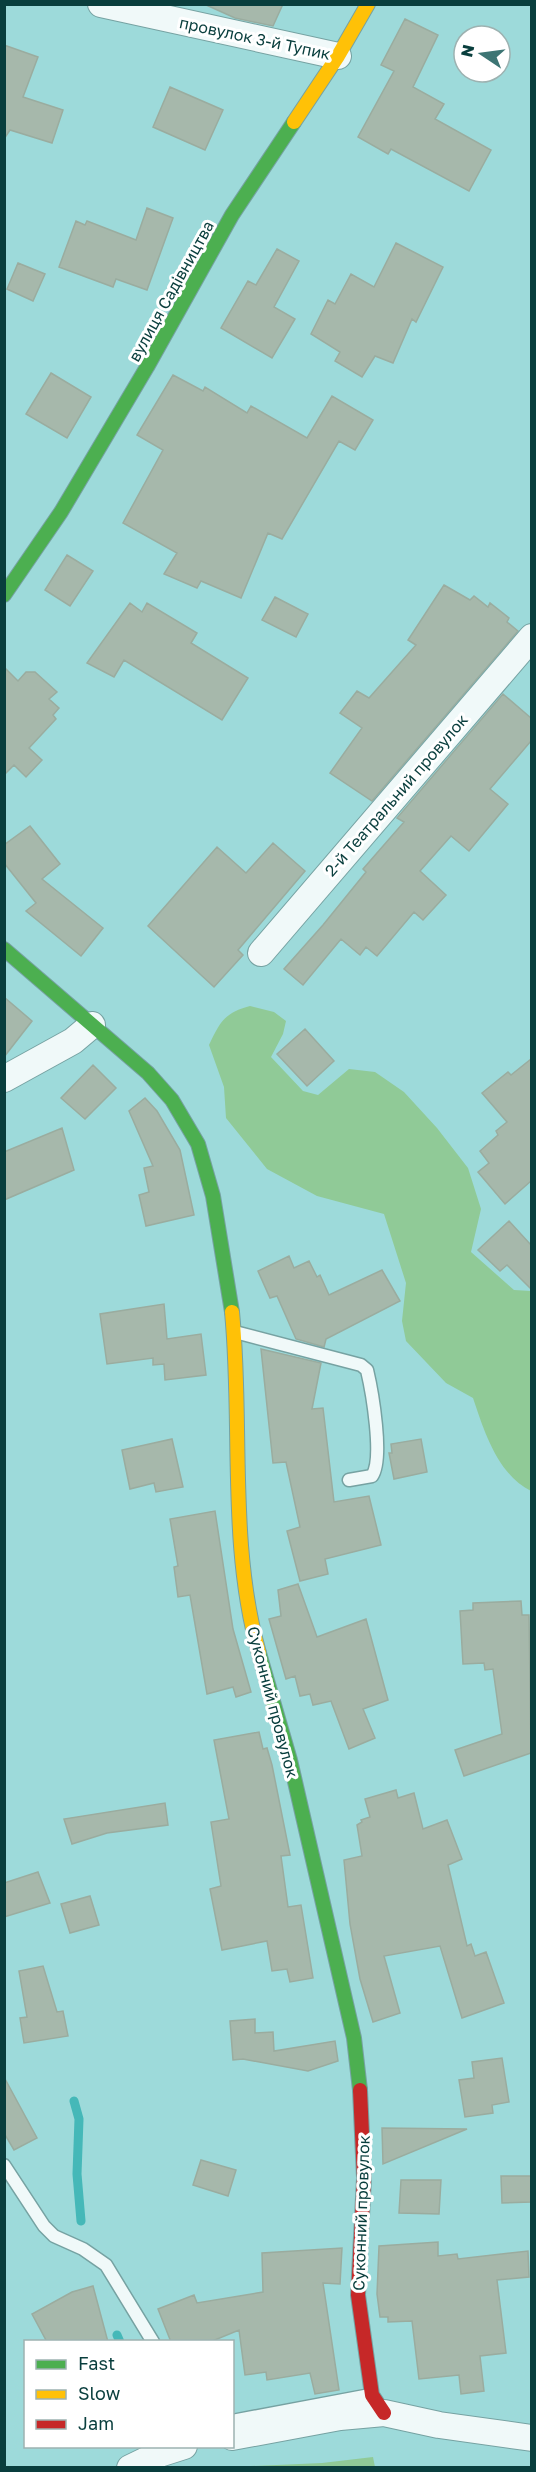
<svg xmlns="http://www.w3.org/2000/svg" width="536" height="2472" font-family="'Golos Text',sans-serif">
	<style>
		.forest { fill: #90ca97 }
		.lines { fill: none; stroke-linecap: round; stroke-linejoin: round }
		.stream { stroke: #45b8b8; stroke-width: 9 }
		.building { fill: #a6b8ab; stroke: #9aac9f; stroke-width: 1.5 }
		.lane-casing { stroke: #76a2a2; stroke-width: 15 }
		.street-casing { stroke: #76a2a2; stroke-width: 28 }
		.fast-casing { stroke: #76a2a2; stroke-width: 16 }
		.slow-casing { stroke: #76a2a2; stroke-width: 16 }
		.jam-casing { stroke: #76a2a2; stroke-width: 16 }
		.lane { stroke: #f0f9f9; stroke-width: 12 }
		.street { stroke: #f0f9f9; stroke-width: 26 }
		.fast { stroke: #4caf50; stroke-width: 14 }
		.slow { stroke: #ffc107; stroke-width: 14 }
		.jam { stroke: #c62828; stroke-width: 14 }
		.labels { text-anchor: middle; stroke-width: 6; stroke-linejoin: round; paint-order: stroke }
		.street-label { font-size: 16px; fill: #093e3d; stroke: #fff }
	</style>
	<rect width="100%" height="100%" fill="#9ddada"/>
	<!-- forest -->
	<path class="forest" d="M 250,1006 L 274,1012 L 286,1021 L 283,1034 L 271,1057 L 303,1091 L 318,1095 L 349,1069 L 375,1072 L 404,1092 L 437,1128 L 468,1168 L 481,1209 L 471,1252 L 514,1290 L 531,1291 L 531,1491 C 498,1475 484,1431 473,1398 L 446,1383 L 406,1341 L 402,1321 L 406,1283 L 384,1214 L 317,1196 L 267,1169 L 226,1118 L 224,1087 L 209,1045 C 220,1022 224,1013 250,1006 Z
		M 373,2457 L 375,2467 L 229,2467 L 322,2463 Z"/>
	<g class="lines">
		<!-- stream -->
		<path class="stream" d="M 74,2101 L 79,2119 L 77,2174 L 81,2221
			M 117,2335 L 120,2342"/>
	</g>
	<!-- building -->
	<path class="building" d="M 204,4 L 283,4 L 273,26 L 235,18 Z
		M 405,19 L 438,35 L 413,87 L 444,104 L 435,119 L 491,150 L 469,191 L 391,149 L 388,154 L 358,137 L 394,71 L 381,65 Z
		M 4,45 L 38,57 L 23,97 L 63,110 L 52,143 L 10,130 L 4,139 Z
		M 170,87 L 223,110 L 205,150 L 153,127 Z
		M 147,208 L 173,218 L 147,290 L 116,279 L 113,287 L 59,267 L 76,221 L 85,225 L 87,221 L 136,240 Z
		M 396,243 L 443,267 L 416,322 L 412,319 L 393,363 L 375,356 L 362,377 L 335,361 L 340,352 L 311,334 L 328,300 L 335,304 L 351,274 L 374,287 Z
		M 277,249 L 299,261 L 274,307 L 295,319 L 272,358 L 221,328 L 248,281 L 256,285 Z
		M 18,263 L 45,274 L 33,301 L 7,289 Z
		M 51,373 L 91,397 L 67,438 L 26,414 Z
		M 173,375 L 203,391 L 205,387 L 247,413 L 251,406 L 307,438 L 332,396 L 373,420 L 355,450 L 339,441 L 282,539 L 268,533 L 241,598 L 201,581 L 197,588 L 164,574 L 177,553 L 123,523 L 163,450 L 137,435 Z
		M 67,555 L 93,571 L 70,606 L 45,590 Z
		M 444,585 L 470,600 L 474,596 L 488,607 L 490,603 L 509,618 L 507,622 L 518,631 L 372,801 L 330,773 L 362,728 L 340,713 L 357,691 L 369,698 L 416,645 L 408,640 Z
		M 275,597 L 308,614 L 296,637 L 262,620 Z
		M 130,603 L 142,612 L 147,603 L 197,633 L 191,643 L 248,678 L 222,720 L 124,660 L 114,677 L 87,663 Z
		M 4,667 L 18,681 L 26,672 L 35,672 L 57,692 L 49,699 L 59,708 L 53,715 L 56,719 L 29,748 L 42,760 L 26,777 L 14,765 L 4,775 Z
		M 503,694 L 531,718 L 531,741 L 490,789 L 508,804 L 469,851 L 451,836 L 420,871 L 446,895 L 423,920 L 414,912 L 377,956 L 366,947 L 360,955 L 341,939 L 303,985 L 284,969 L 323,925 L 366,872 L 363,869 L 404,822 L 397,818 Z
		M 30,826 L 60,864 L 42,879 L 103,928 L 81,956 L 26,911 L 36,903 L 4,863 L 4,845 Z
		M 273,843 L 305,871 L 238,950 L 243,955 L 214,987 L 148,926 L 217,847 L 246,873 Z
		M 4,997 L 32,1021 L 4,1057 Z
		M 305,1029 L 334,1061 L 307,1086 L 277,1054 Z
		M 531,1059 L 531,1181 L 505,1204 L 478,1172 L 489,1163 L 480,1151 L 498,1135 L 496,1131 L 507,1122 L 482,1093 L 508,1072 L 511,1075 Z
		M 93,1065 L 116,1088 L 85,1119 L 61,1098 Z
		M 145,1098 L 157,1111 L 180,1150 L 194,1215 L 146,1226 L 139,1195 L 149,1192 L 144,1168 L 153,1166 L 129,1111 Z
		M 62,1128 L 74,1170 L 4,1200 L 4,1152 Z
		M 509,1221 L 531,1245 L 531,1289 L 507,1265 L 500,1271 L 478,1250 Z
		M 289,1256 L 294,1268 L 309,1261 L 317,1277 L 320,1275 L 329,1295 L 382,1270 L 400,1301 L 326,1339 L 324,1347 L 296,1339 L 277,1296 L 270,1298 L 258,1271 Z
		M 164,1304 L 167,1339 L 201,1334 L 206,1375 L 165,1380 L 164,1364 L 153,1365 L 153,1358 L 107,1364 L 100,1314 Z
		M 261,1349 L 321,1363 L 312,1409 L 323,1408 L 334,1502 L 369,1496 L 381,1545 L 325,1559 L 328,1574 L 300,1581 L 287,1531 L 300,1527 L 286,1462 L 273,1463 Z
		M 172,1439 L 183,1487 L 156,1492 L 154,1483 L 130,1489 L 122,1450 Z
		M 421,1439 L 427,1472 L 394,1479 L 389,1453 L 392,1453 L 391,1444 Z
		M 215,1511 L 233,1629 L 251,1692 L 236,1697 L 233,1687 L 207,1694 L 190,1595 L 178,1597 L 174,1567 L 178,1566 L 170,1519 Z
		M 298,1584 L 317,1637 L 366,1619 L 388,1700 L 363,1709 L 375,1738 L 349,1749 L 331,1701 L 313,1705 L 310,1694 L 300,1696 L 295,1676 L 286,1679 L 269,1619 L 281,1616 L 278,1590 Z
		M 521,1601 L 522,1615 L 529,1615 L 531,1753 L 464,1776 L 455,1750 L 502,1734 L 493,1669 L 485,1670 L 484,1663 L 463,1664 L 460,1611 L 473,1610 L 473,1603 Z
		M 259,1732 L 263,1749 L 267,1748 L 272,1765 L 290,1855 L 281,1856 L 288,1907 L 301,1905 L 313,1978 L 290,1982 L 287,1969 L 272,1971 L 267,1941 L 222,1950 L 210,1889 L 221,1886 L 211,1822 L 229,1819 L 214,1740 Z
		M 396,1790 L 398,1798 L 414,1793 L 423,1829 L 447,1820 L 462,1859 L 448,1865 L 467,1946 L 471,1944 L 475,1956 L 486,1952 L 504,2003 L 462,2018 L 440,1946 L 384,1956 L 400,2013 L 373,2022 L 360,1979 L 350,1924 L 344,1860 L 362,1856 L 357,1825 L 362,1822 L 361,1820 L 370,1817 L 365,1799 Z
		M 165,1803 L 168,1825 L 107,1833 L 72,1844 L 64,1819 Z
		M 38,1872 L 50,1903 L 4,1917 L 4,1883 Z
		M 90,1896 L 99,1925 L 70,1933 L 61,1904 Z
		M 43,1966 L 57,2012 L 63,2011 L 68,2036 L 24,2043 L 20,2018 L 27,2017 L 19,1971 Z
		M 255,2019 L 255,2033 L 273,2032 L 274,2051 L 335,2041 L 338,2061 L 308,2071 L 243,2059 L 233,2060 L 230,2021 Z
		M 502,2058 L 509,2102 L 492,2105 L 493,2113 L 465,2117 L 459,2080 L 474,2078 L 472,2062 Z
		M 4,2077 L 37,2138 L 14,2150 L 4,2133 Z
		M 382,2128 L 467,2129 L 383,2164 Z
		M 201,2160 L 236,2170 L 228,2196 L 193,2185 Z
		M 501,2176 L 531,2176 L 531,2202 L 502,2203 Z
		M 401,2180 L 441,2180 L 439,2214 L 399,2213 Z
		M 438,2242 L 438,2256 L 457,2254 L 458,2259 L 528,2251 L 529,2277 L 497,2280 L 506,2353 L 480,2356 L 484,2391 L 461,2394 L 459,2375 L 419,2379 L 412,2321 L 388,2322 L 388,2317 L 380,2317 L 377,2294 L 379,2246 Z
		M 342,2248 L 340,2284 L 323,2283 L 339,2390 L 315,2394 L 310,2373 L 267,2380 L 266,2372 L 245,2375 L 239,2330 L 210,2342 L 171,2342 L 158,2309 L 194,2295 L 197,2303 L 263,2292 L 262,2253 Z
		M 93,2286 L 108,2342 L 47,2342 L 32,2314 L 72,2292 Z"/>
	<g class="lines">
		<defs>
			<path id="lane" d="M 235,1332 L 361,1365 L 367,1370 C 372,1391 384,1459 372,1476 L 349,1480
				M 4,2165 L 44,2226 L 54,2236 L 83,2249 L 106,2265 L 153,2342
				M 232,2421 L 370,2395"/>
			<path id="street" d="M 101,4 L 338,56
				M 261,953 L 532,637
				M 4,1079 L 73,1041 L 92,1025
				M 232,2437 L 340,2417 L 384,2413 L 439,2425 L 532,2438
				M 130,2468 L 159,2454 L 184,2446"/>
			<path id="fast" d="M 4,595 L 61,512 L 147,367 L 232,215 L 294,122
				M 4,949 L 148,1073 L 172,1100 L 198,1144 L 213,1196 L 232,1312
				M 259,1653 L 290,1760 L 354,2038 L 360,2090"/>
			<path id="slow" d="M 294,122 L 338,56 L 368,4
				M 232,1312 C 243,1424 228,1544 259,1653"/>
			<path id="jam" d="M 360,2090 L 364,2178 L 358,2295 L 372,2395 L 384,2413"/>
		</defs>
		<!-- lane casing -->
		<use href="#lane" class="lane-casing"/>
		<!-- street casing -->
		<use href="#street" class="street-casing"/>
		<!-- fast casing -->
		<use href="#fast" class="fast-casing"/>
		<!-- slow casing -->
		<use href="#slow" class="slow-casing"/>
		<!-- jam casing -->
		<use href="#jam" class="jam-casing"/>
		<!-- lane -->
		<use href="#lane" class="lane"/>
		<!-- street -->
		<use href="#street" class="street"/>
		<!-- fast -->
		<use href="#fast" class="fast"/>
		<!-- slow -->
		<use href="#slow" class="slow"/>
		<!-- jam -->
		<use href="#jam" class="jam"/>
	</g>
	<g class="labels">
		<!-- street labels -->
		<g class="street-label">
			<text transform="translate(255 38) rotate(12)" y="6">провулок 3-й Тупик</text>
			<text transform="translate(171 291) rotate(-61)" y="6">вулиця Садівництва</text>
			<text transform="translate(396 795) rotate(-49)" y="6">2-й Театральний провулок</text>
			<text transform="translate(273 1702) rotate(75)" y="6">Суконний провулок</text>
			<text transform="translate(361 2213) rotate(-88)" y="6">Суконний провулок</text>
		</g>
	</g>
	<!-- border -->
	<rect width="536" height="2472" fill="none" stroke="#093e3d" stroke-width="12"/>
	<!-- legend -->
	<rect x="24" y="2340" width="210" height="108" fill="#ffffff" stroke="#9db2b1" stroke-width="1.5"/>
	<rect x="36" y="2360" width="30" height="9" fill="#4caf50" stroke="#9db2b1" stroke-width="1.5"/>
	<text x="78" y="2370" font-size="18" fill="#093e3d">Fast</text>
	<rect x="36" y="2390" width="30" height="9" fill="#ffc107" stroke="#9db2b1" stroke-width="1.5"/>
	<text x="78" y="2400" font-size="18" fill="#093e3d">Slow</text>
	<rect x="36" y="2420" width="30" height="9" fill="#c62828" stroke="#9db2b1" stroke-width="1.5"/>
	<text x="78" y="2430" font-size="18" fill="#093e3d">Jam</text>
	<!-- north arrow -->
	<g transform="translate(482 54) rotate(283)"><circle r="28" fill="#ffffff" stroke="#9db2b1" stroke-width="1.5"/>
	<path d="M0-4.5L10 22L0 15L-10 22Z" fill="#3d7574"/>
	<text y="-9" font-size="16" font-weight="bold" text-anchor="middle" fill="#093e3d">N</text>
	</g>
</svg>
